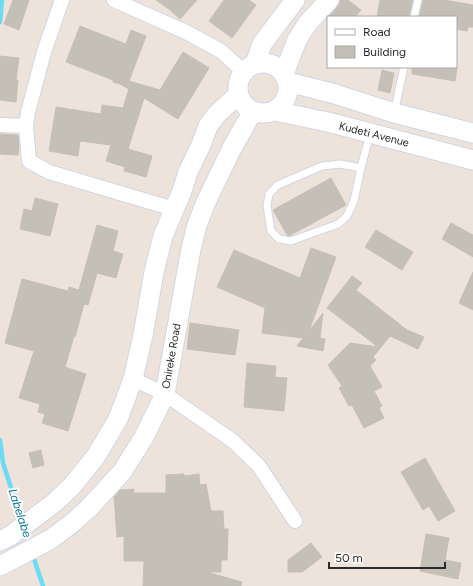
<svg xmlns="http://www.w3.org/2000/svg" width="473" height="586" font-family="Figtree,sans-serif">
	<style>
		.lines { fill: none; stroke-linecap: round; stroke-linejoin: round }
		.stream { stroke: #6bdcf2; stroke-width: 4.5 }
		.building { fill: #c4bfb7; stroke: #c8bfb5 }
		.service-casing { stroke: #d1d6e3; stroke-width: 9 }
		.minor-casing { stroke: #d1d6e3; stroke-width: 16 }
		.secondary-casing { stroke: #d1d6e3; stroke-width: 21 }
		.service { stroke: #fff; stroke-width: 7 }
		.minor { stroke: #fff; stroke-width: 14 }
		.secondary { stroke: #fff; stroke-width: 19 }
		.labels { text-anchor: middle; stroke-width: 4; stroke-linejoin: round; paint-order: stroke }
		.street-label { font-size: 11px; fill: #2a2a2a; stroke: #fff }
		.water-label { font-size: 12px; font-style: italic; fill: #097b9f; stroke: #fff }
	</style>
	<rect width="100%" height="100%" fill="#ede3db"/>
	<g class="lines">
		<!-- stream -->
		<path class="stream" d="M 0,22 L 2,0
			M 0,440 L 3,463 L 22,522
			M 32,553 L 43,586"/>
	</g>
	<!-- building -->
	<path class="building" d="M 13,0 L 29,0 L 19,30 L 4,24 Z
		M 156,0 L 197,0 L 180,19 L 170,10 Z
		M 224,0 L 249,0 L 256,5 L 232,38 L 209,21 Z
		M 340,0 L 348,0 L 361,10 L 355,17 L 328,17 L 337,7 L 340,3 Z
		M 380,0 L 413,0 L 409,17 L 377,17 Z
		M 423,0 L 444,0 L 473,5 L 473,27 L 468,27 L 467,31 L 456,29 L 456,17 L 419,17 Z
		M 80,26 L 126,44 L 131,30 L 146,36 L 129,81 L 160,90 L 183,52 L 209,68 L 178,119 L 144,98 L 128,149 L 152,156 L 146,177 L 124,171 L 125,167 L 106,161 L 111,145 L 80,141 L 78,156 L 49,151 L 56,107 L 101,114 L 102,105 L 123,108 L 129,89 L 120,84 L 113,82 L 113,80 L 66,62 Z
		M 0,56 L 19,58 L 16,80 L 18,80 L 16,102 L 0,100 Z
		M 412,67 L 457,67 L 455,81 L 412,74 Z
		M 382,70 L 394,73 L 390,93 L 378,90 Z
		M 0,134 L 18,135 L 19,144 L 18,155 L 0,154 Z
		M 331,178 L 346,205 L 289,236 L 287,235 L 273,210 Z
		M 35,198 L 58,204 L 50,236 L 20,229 L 24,209 L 32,211 Z
		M 451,223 L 473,235 L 473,257 L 442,239 Z
		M 97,225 L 118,231 L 113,251 L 123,254 L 116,278 L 97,273 L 88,305 L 84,304 L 75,337 L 74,336 L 65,367 L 86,374 L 68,431 L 42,423 L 45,414 L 38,412 L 40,404 L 19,398 L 34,351 L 5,343 L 22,279 L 68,291 L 69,287 L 79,290 Z
		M 376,230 L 413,252 L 402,270 L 365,247 Z
		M 311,248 L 336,257 L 309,331 L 323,313 L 320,338 L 325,339 L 323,351 L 297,346 L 303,338 L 262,333 L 265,308 L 217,287 L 234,250 L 300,278 Z
		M 473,272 L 473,310 L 459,303 Z
		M 352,276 L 362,283 L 356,290 L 407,330 L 424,337 L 418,349 L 390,336 L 373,357 L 376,360 L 370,366 L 382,387 L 374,391 L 382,406 L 379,408 L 384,418 L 364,428 L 352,405 L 349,406 L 339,388 L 342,386 L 328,365 L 350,343 L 378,347 L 327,308 Z
		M 190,323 L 239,330 L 235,355 L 187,349 Z
		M 247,363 L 276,366 L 275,377 L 287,378 L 284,411 L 244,407 Z
		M 41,450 L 44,465 L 33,468 L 29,453 Z
		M 425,458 L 455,511 L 438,521 L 429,506 L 423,510 L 401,472 Z
		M 184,474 L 184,476 L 199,474 L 200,485 L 206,484 L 211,511 L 223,511 L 224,529 L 228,529 L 227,560 L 221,560 L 221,572 L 211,572 L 210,573 L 242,582 L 241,586 L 143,586 L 144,561 L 124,561 L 124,536 L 117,537 L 114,497 L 120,490 L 134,489 L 134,493 L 166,493 L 166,475 Z
		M 426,534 L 449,538 L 445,560 L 461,563 L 458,579 L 420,571 Z
		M 311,543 L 322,557 L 302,572 L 288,572 L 288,560 Z"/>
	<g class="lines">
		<defs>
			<path id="service" d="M 414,17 L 418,0
				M 394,113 L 404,67
				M 361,168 L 340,164 L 322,166 L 278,185 L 269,194 L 267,206 L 271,231 L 279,239 L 291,241 L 338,224 L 347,216 L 354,201 L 361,168 L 370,134"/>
			<path id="minor" d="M 62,0 L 44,52 L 28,112 L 26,126 L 29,161 L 49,172 L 174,209
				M 114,0 L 186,32 L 221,51 L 244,72
				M 0,125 L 26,126
				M 133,379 L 165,394 L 233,441 L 259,466 L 295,521"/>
			<path id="secondary" d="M238 88a25 25 0 1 1 50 0a25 25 0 1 1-50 0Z
				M 255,64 L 262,44 L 295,0
				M 284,74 L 297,40 L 307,24 L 329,0
				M 288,82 L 335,94 L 394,113 L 473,133
				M 275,111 L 332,123 L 473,160
				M 0,541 L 10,536 L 54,503 L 72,486 L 96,456 L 118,419 L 133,379 L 143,335 L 154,272 L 163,236 L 182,191 L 188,172 L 201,145 L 208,126 L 217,114 L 239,94
				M 0,566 L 51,539 L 71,524 L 88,509 L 122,472 L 144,437 L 165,394 L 191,249 L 197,225 L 206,202 L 232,148 L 253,111"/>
		</defs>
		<!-- service casing -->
		<use href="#service" class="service-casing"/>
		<!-- minor casing -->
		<use href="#minor" class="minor-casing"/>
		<!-- secondary casing -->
		<use href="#secondary" class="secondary-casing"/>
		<!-- service -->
		<use href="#service" class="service"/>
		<!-- minor -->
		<use href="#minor" class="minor"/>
		<!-- secondary -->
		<use href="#secondary" class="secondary"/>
	</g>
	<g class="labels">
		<!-- street labels -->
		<g class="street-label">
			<text transform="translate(374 134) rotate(14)" y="4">Kudeti Avenue</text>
			<text transform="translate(171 356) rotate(-80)" y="4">Onireke Road</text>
		</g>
		<!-- water labels -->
		<g class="water-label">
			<text transform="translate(20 513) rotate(72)" y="4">Labelabe</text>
		</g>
	</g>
	<!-- legend -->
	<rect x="327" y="16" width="130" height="52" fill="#ffffff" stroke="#aaaaaa"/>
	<rect x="335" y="29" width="20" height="6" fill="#ffffff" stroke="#aaaaaa"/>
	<text x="363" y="36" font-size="12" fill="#2a2a2a">Road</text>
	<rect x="335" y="46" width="20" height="12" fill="#c4bfb7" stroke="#aaaaaa"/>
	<text x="363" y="56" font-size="12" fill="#2a2a2a">Building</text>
	<!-- scale -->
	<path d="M329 562v6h116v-6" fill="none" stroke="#2a2a2a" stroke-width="2"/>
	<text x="335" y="562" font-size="12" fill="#2a2a2a" stroke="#ffffff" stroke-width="3" paint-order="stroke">50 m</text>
</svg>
